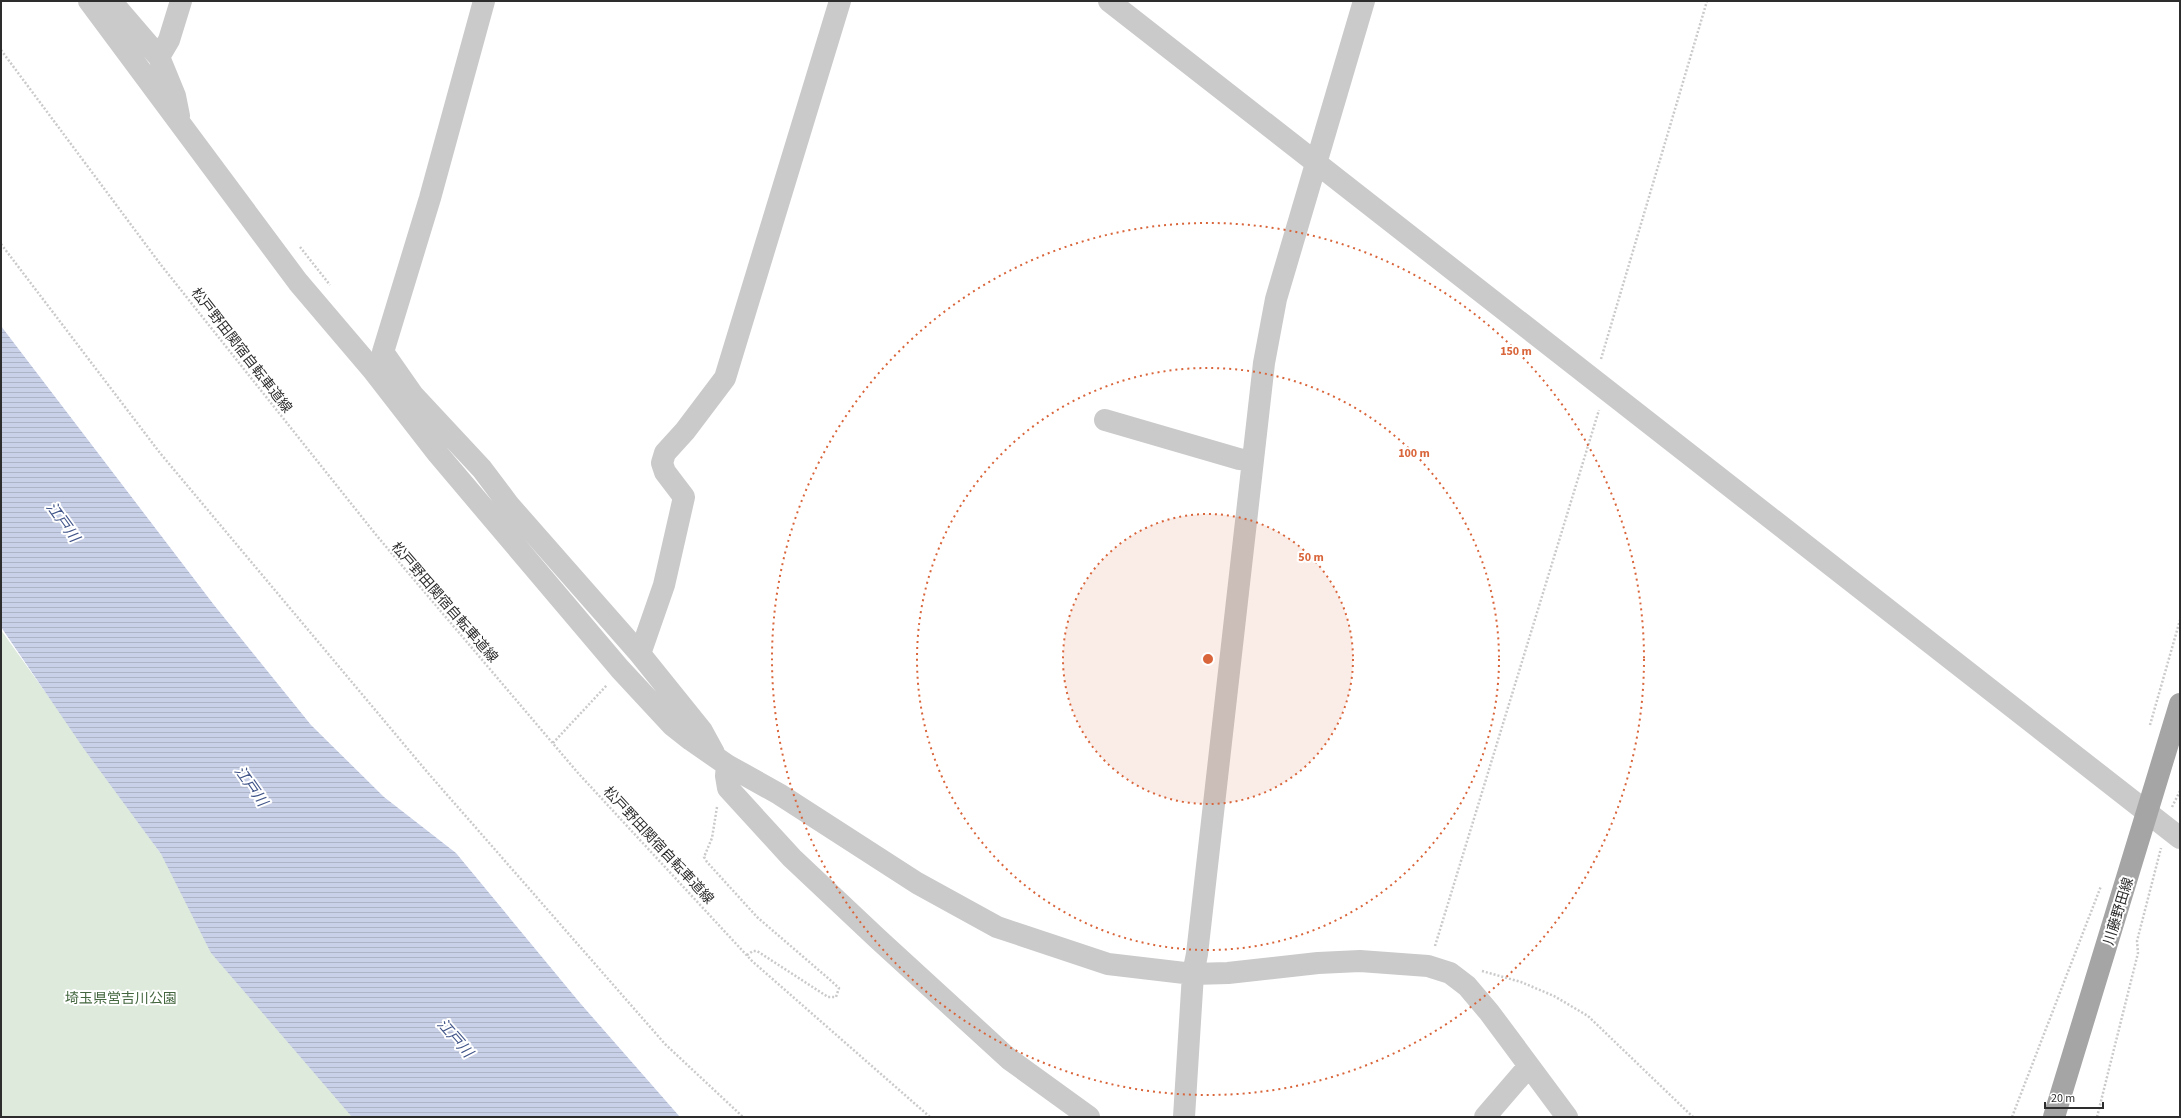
<svg xmlns="http://www.w3.org/2000/svg" width="2181" height="1118" font-family="'Source Sans 3','Noto Sans JP',sans-serif">
	<style>
		.green { fill: #deeadc }
		.water { fill: url(#water-rules) }
		.lines { fill: none; stroke-linecap: round; stroke-linejoin: round }
		.path { stroke: #cacaca; stroke-width: 2.5; stroke-dasharray: 2 2; stroke-linecap: butt }
		.minor { stroke: #cacaca; stroke-width: 22 }
		.major { stroke: #a5a5a5; stroke-width: 22 }
		.ring { fill: none; stroke: #d9653b; stroke-width: 2; stroke-dasharray: 2 4 }
		.labels { text-anchor: middle; stroke-width: 4; stroke-linejoin: round; paint-order: stroke }
		.street-label { font-size: 14px; fill: #2d2d2d; stroke: #fff }
		.park-label { font-size: 14px; fill: #43663e; stroke: #fff }
		.water-label { font-size: 15px; font-style: italic; fill: #415589; stroke: #fff }
		.centre { fill: #d9653b; stroke: #fff; stroke-width: 2 }
		.ring-label { font-size: 12px; text-anchor: middle; font-weight: bold; fill: #d9653b; stroke: #fff; stroke-width: 4; stroke-linejoin: round; paint-order: stroke }
	</style>
	<defs>
		<pattern id="water-rules" width="6" height="5" patternUnits="userSpaceOnUse"><rect width="6" height="5" fill="#c9d1e9"/><path d="M0 2.5h6" fill="none" stroke="#adb4c8"/></pattern>
	</defs>
	<rect width="100%" height="100%" fill="#fff"/>
	<!-- green -->
	<path class="green" d="M 1,630 L 161,854 L 361,1117 L 1,1117 Z"/>
	<!-- water -->
	<path class="water" d="M 1,326 L 214,605 L 311,725 L 384,797 L 456,853 L 580,1003 L 680,1117 L 352,1117 L 211,953 L 161,854 L 84,749 L 1,627 Z"/>
	<g class="lines">
		<!-- path -->
		<path class="path" d="M 1,50 L 161,265 L 377,536 L 578,773 L 752,961 L 930,1117
			M 1,244 L 160,453 L 428,773 L 665,1044 L 743,1117
			M 300,247 L 330,285
			M 1601,359 L 1707,1
			M 2150,725 L 2180,620
			M 553,743 L 607,685
			M 717,807 L 712,838 L 704,857 L 707,862 L 757,917 L 829,979 L 839,988 L 836,997 L 828,997 L 757,951 L 753,951 L 747,955
			M 2172,807 L 2180,791
			M 1435,946 L 1599,410
			M 1482,971 L 1521,982 L 1554,996 L 1588,1016 L 1693,1117
			M 2012,1117 L 2101,886
			M 2097,1117 L 2138,953 L 2137,941 L 2161,848"/>
		<!-- minor -->
		<path class="minor" d="M 89,1 L 298,282 L 372,369 L 438,454 L 620,669 L 672,725 L 691,740 L 727,765 L 779,794 L 917,883 L 997,927 L 1108,964 L 1193,974 L 1228,973 L 1318,963 L 1360,961 L 1428,966 L 1450,973 L 1467,986 L 1489,1012 L 1567,1117
			M 111,1 L 159,57 L 175,96 L 179,116
			M 1109,1 L 2180,838
			M 159,57 L 169,40 L 181,1
			M 413,395 L 482,469 L 509,505 L 640,654 L 702,731 L 714,753
			M 418,410 L 413,395 L 383,352 L 430,198 L 484,1
			M 1105,420 L 1239,459 L 1252,461
			M 640,654 L 664,585 L 684,497 L 665,472 L 662,463 L 665,453 L 685,431 L 725,378 L 840,1
			M 727,765 L 726,776 L 728,788 L 792,858 L 878,939 L 1009,1059 L 1089,1117
			M 1184,1117 L 1193,974 L 1197,954 L 1264,363 L 1276,299 L 1364,1
			M 1485,1117 L 1529,1066"/>
		<!-- major -->
		<path class="major" d="M 2054,1117 L 2180,704"/>
	</g>
	<!-- distance rings -->
	<circle cx="1208" cy="659" r="145" fill="#d9653b" fill-opacity=".12"/>
	<g class="ring">
		<circle cx="1208" cy="659" r="145"/>
		<circle cx="1208" cy="659" r="291"/>
		<circle cx="1208" cy="659" r="436"/>
	</g>
	<g class="labels">
		<!-- street labels -->
		<g class="street-label">
			<text transform="translate(242 350) rotate(52)" y="5">松戸野田関宿自転車道線</text>
			<text transform="translate(445 602) rotate(49)" y="5">松戸野田関宿自転車道線</text>
			<text transform="translate(659 845) rotate(47)" y="5">松戸野田関宿自転車道線</text>
			<text transform="translate(2118 911) rotate(-73)" y="5">川藤野田線</text>
		</g>
		<!-- park labels -->
		<g class="park-label">
			<text x="121" y="1003">埼玉県営吉川公園</text>
		</g>
		<!-- water labels -->
		<g class="water-label">
			<text transform="translate(63 522) rotate(54)" y="5">江戸川</text>
			<text transform="translate(251 786) rotate(55)" y="5">江戸川</text>
			<text transform="translate(455 1038) rotate(49)" y="5">江戸川</text>
		</g>
	</g>
	<circle cx="1208" cy="659" r="6" class="centre"/>
	<g class="ring-label">
		<text x="1516" y="355">150 m</text>
		<text x="1414" y="457">100 m</text>
		<text x="1311" y="561">50 m</text>
	</g>
	<!-- border -->
	<rect width="2181" height="1118" fill="none" stroke="#2d2d2d" stroke-width="4"/>
	<!-- scale -->
	<path d="M2045 1102v6h58v-6" fill="none" stroke="#2d2d2d" stroke-width="2"/>
	<text x="2051" y="1102" font-size="12" fill="#2d2d2d" stroke="#ffffff" stroke-width="3" paint-order="stroke">20 m</text>
</svg>
